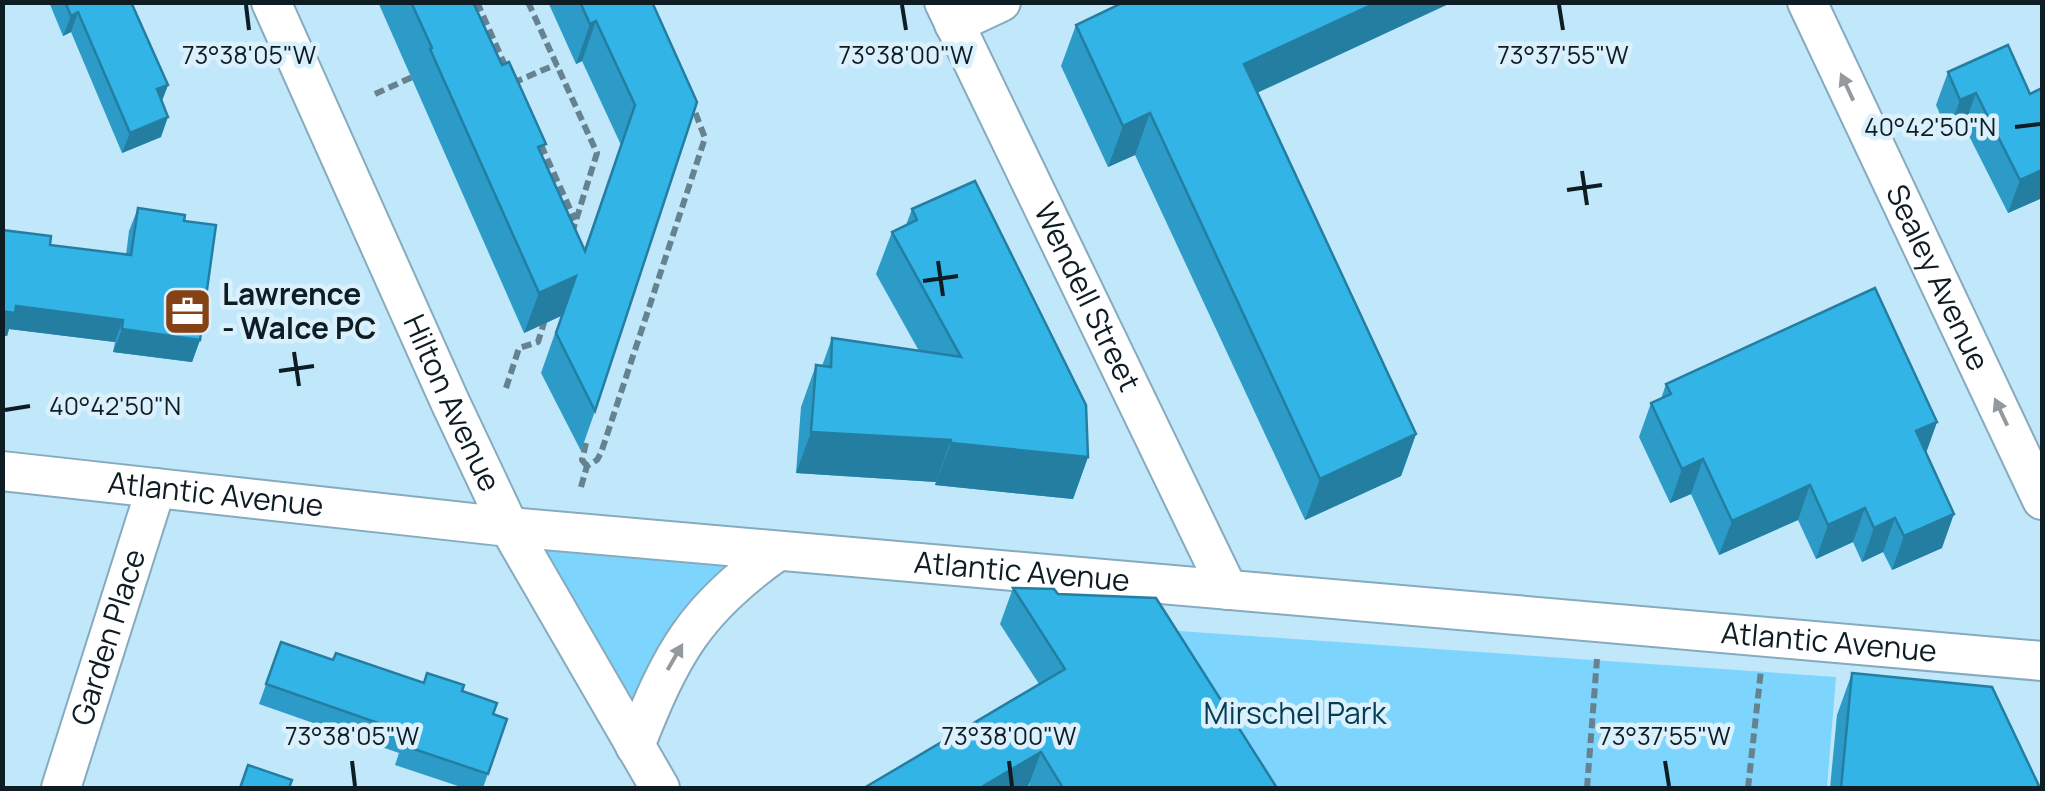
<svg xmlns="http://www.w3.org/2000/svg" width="2045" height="791" font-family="Manrope,sans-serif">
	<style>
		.green { fill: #7dd5fe }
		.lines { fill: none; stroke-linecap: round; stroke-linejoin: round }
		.minor-casing { stroke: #86abbe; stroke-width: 42 }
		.path { stroke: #67828f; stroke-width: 6; stroke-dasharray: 10 5; stroke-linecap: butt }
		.minor { stroke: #fff; stroke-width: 38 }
		.wall { fill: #2c9bc7 }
		.shaded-wall { fill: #247ea2 }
		.building { fill: #33b4e7; stroke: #247ea2; stroke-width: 2.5 }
		.oneway { fill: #93999c }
		.ticks { fill: none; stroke: #0e1d24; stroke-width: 4 }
		.labels { text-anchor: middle; stroke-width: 9; stroke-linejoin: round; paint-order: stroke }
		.street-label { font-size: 30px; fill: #0e1d24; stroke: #daf1fd }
		.poi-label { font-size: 30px; font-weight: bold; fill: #0e1d24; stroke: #daf1fd; text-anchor: start }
		.park-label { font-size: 30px; fill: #063d52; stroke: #daf1fd }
		.ticks-label { font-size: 25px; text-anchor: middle; fill: #0e1d24; stroke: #daf1fd; stroke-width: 9; stroke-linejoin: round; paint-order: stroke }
	</style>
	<rect width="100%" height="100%" fill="#c0e7fa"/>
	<!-- green -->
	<path class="green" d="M 538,546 L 740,564 L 629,714 Z
		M 1151,629 L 1836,677 L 1827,788 L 1249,788 Z"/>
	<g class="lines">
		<defs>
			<g id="minor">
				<path id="s1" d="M 271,2 L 450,402 L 509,527 L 660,788"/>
				<path id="s2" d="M 944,2 L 1228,590"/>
				<path id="s3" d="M 1807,2 L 2042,500"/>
				<path d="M 954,24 L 1001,2"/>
				<path id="s4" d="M 2,471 L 509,527 L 2042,661"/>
				<path d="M 635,746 C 671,654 695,609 778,551"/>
				<path id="s5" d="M 61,788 L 156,488"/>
			</g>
		</defs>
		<!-- minor casing -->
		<use href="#minor" class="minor-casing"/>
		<!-- path -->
		<path class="path" d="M 477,2 L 507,70
			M 528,2 L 597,153 L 572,233
			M 513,83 L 557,64
			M 375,94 L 419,74
			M 541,145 L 575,220
			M 506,388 L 519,348 L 538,342 L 546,316
			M 586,443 L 582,460 L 587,466
			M 581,487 L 587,466 L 597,460 L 601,453 L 705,138 L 692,104
			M 1587,788 L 1597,659
			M 1748,788 L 1761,670"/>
		<!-- minor -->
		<use href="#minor" class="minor"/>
	</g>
	<!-- wall -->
	<path class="wall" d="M 49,2 L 131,2 L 168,85 L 162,101 L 161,137 L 122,153 L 71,32 L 63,36 Z
		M 378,2 L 473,2 L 584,250 L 621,145 L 582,61 L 576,64 L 548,2 L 652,2 L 595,411 L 581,451 L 541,373 L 561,316 L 524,333 Z
		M 1076,25 L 1258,93 L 1416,434 L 1401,476 L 1305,520 L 1135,155 L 1108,167 L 1061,66 Z
		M 1948,72 L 2030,94 L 2042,88 L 2042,198 L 2008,213 L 1964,126 L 1948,133 L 1936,105 Z
		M 138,208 L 184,221 L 200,340 L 192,362 L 113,352 L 115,342 L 9,329 L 7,336 L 2,335 L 50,245 L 126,255 L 129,231 Z
		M 912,209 L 1088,457 L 1073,499 L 935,485 L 936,482 L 796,473 L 801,407 L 816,365 L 822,366 L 832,338 L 919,351 L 876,274 L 892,232 L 906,225 Z
		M 1666,384 L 1937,422 L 1926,452 L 1942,548 L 1892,570 L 1883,552 L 1862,562 L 1853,542 L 1816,559 L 1798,520 L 1719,555 L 1691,494 L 1670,503 L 1639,437 L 1651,403 L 1661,399 Z
		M 1013,588 L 1058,594 L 1277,788 L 1029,788 L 1039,684 L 1000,624 Z
		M 281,642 L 333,660 L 462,691 L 493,714 L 507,719 L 483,788 L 464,788 L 395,765 L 399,753 L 259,704 Z
		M 1852,673 L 2040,788 L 1830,788 L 1837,715 Z"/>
	<!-- shaded-wall -->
	<path class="shaded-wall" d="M 1378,2 L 1453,2 L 1229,106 L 1244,64 Z
		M 78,12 L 71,32 L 63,36 L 71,16 Z
		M 596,21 L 582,61 L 576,64 L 590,24 Z
		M 168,85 L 160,105 L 157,89 Z
		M 1976,93 L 1964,126 L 1948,133 L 1960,100 Z
		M 1150,113 L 1135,155 L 1108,167 L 1123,126 Z
		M 168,117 L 161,137 L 122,153 L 130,133 Z
		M 2042,170 L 2042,198 L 2008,213 L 2020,180 Z
		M 576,276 L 561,316 L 524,333 L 539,293 Z
		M 16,306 L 123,320 L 115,342 L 9,329 L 7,336 L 2,335 L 2,311 Z
		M 122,329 L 200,340 L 192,362 L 113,352 Z
		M 1937,422 L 1925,456 L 1916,431 Z
		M 811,432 L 951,440 L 936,482 L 796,473 Z
		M 1416,434 L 1401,476 L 1305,520 L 1320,479 Z
		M 951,443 L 1088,457 L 1073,499 L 935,485 Z
		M 1703,459 L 1691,494 L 1670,503 L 1682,469 Z
		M 1810,485 L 1798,520 L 1719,555 L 1732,521 Z
		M 1865,508 L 1853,542 L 1816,559 L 1828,525 Z
		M 1954,514 L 1942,548 L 1892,570 L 1904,536 Z
		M 1895,518 L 1883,552 L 1862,562 L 1874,528 Z
		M 1041,752 L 1028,787 L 980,788 Z"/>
	<!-- building -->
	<path class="building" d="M 65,2 L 131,2 L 168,85 L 157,89 L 168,117 L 130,133 L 78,12 L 71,16 Z
		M 411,2 L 473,2 L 502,65 L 509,62 L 546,144 L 538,147 L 585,251 L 635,105 L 596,21 L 590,24 L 580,2 L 652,2 L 697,102 L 595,411 L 556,333 L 576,276 L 539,293 L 430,49 L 432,48 Z
		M 1124,2 L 1378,2 L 1244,64 L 1416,434 L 1320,479 L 1150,113 L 1123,126 L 1076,25 Z
		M 2008,45 L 2030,94 L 2042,88 L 2042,170 L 2020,180 L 1976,93 L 1960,100 L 1948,72 Z
		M 975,181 L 1086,405 L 1088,457 L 951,443 L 951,440 L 811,432 L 816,365 L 831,367 L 832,338 L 961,357 L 892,232 L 917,220 L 912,209 Z
		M 138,208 L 185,215 L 184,221 L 216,225 L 200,340 L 122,329 L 123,320 L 16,306 L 15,313 L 2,311 L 2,230 L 51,236 L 50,245 L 131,255 Z
		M 1875,288 L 1937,422 L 1916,431 L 1954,514 L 1904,536 L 1895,518 L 1874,528 L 1865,508 L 1828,525 L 1810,485 L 1732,521 L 1703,459 L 1682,469 L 1651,403 L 1671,394 L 1666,384 Z
		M 1013,588 L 1054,589 L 1058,594 L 1156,598 L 1277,788 L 1063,788 L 1041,752 L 980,788 L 864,788 L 1065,669 Z
		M 281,642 L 333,660 L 336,653 L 424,683 L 427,673 L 464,685 L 462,691 L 497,703 L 493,714 L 507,719 L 488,774 L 402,745 L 407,733 L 266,684 Z
		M 1852,673 L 1992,687 L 2040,788 L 1841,788 Z
		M 248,765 L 292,780 L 289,788 L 240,788 Z"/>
	<!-- one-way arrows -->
	<defs><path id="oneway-solid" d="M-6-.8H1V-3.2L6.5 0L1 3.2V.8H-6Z" transform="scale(2.5)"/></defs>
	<g class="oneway">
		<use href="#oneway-solid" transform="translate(1847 87) rotate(-115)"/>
		<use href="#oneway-solid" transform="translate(2001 412) rotate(-115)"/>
		<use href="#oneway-solid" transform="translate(675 657) rotate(-60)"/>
	</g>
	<!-- ticks -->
	<path class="ticks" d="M 246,5 L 249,30M 902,5 L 906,30M 1559,5 L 1563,30M 2015,127 L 2040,124M 1582,171 L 1587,205M 1567,190 L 1602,185M 938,261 L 943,296M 923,281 L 958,276M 294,352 L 299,386M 279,371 L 314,366M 5,410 L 30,406M 352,761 L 355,786M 1009,761 L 1012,786M 1665,761 L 1669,786"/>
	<!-- icons -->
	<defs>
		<symbol id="office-square" viewBox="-11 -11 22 22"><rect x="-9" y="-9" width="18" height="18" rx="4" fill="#854214" stroke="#daf1fd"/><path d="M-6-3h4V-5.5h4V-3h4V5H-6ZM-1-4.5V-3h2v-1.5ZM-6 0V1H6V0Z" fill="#fff"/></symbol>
	</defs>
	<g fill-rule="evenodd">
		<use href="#office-square" x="160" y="284" width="55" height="55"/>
	</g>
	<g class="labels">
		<!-- street labels -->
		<g class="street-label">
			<text dy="10" stroke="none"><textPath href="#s3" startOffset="305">Sealey Avenue</textPath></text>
			<text dy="10" stroke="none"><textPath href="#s2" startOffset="328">Wendell Street</textPath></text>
			<text dy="10" stroke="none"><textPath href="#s1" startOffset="440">Hilton Avenue</textPath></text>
			<text dy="10" stroke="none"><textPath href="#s4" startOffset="215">Atlantic Avenue</textPath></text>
			<text dy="10" stroke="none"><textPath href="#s4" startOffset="1025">Atlantic Avenue</textPath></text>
			<text dy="10" stroke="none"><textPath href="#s5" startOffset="158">Garden Place</textPath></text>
			<text dy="10" stroke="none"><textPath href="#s4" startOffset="1835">Atlantic Avenue</textPath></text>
		</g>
		<!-- poi labels -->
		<g class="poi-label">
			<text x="222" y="305">Lawrence<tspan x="222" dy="34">- Walce PC</tspan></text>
		</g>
		<!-- park labels -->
		<g class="park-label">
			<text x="1295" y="724">Mirschel Park</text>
		</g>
	</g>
	<g class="ticks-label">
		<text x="249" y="64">73°38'05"W</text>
		<text x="906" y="64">73°38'00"W</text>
		<text x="1563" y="64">73°37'55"W</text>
		<text x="1930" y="136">40°42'50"N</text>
		<text x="115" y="415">40°42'50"N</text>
		<text x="352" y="745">73°38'05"W</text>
		<text x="1009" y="745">73°38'00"W</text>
		<text x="1665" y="745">73°37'55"W</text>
	</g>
	<!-- border -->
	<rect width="2045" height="791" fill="none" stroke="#0e1d24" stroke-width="10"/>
</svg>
